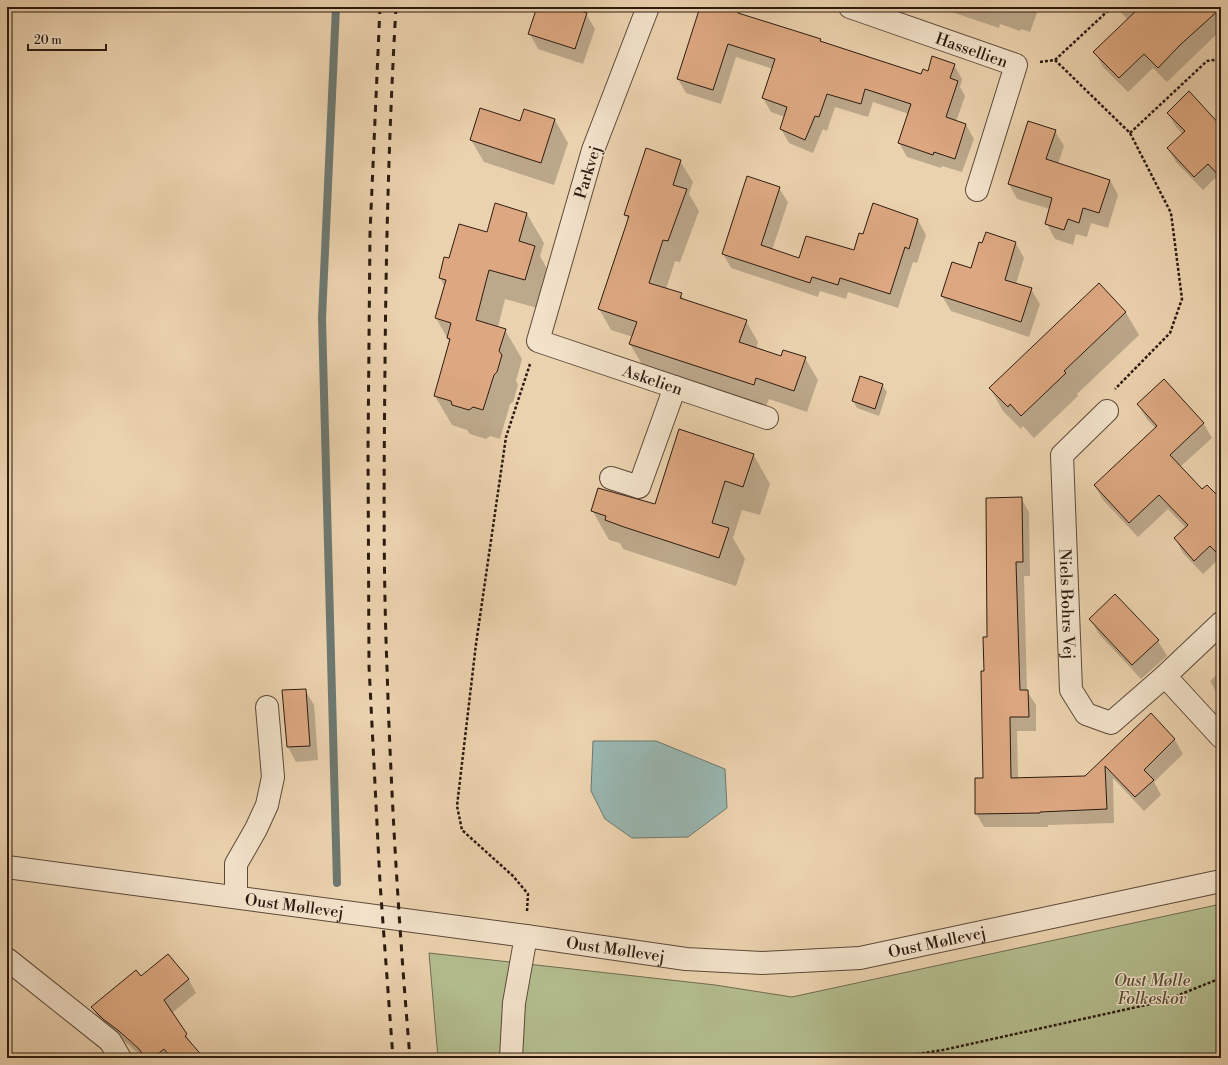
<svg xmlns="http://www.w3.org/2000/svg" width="1228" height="1065" font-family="'Libre Bodoni',serif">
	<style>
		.green { fill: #b3bd8e; stroke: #706c50 }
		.water { fill: #99b6b0; stroke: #6d7870 }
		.shadow { fill: #0003 }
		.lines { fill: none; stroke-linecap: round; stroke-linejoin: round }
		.stream { stroke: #6d7870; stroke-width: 8 }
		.building { fill: #dda881; stroke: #2c1b11 }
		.minor-casing { stroke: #5c4938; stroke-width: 24 }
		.path { stroke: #2c1b11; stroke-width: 2.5; stroke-dasharray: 3 2; stroke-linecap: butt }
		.minor { stroke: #f2e2ca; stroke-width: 22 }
		.rail { stroke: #2c1b11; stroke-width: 3; stroke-dasharray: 7 7; stroke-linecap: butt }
		.labels { text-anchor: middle; stroke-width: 3; stroke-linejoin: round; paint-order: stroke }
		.street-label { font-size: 16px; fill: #2c1b11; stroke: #f2e2ca }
		.park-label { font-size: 16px; font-style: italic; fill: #544c36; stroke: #f2e2ca }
	</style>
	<rect width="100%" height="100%" fill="#ebd2ae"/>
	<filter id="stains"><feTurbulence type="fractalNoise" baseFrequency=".005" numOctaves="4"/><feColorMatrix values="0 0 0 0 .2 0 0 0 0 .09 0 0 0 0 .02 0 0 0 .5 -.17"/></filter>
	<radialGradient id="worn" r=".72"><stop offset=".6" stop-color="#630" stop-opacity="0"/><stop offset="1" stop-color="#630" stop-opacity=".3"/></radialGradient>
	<!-- green -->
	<path class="green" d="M 1221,904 L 1221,1058 L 438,1058 L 429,953 L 715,985 L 792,997 Z"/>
	<!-- water -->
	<path class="water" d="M 593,741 L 656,741 L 725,769 L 727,808 L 688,837 L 632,838 L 605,819 L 591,791 Z"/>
	<!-- shadow -->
	<path class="shadow" d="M 538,7 L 566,7 L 586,14 L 595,29 L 583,64 L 538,49 L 530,34 Z
		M 701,7 L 722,7 L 738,12 L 739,15 L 820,40 L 822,43 L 922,75 L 954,65 L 962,79 L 960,87 L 965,96 L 956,122 L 966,125 L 974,139 L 962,172 L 942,166 L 941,168 L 907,157 L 899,143 L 909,114 L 873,102 L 868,117 L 835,107 L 827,131 L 823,129 L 813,153 L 789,143 L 781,129 L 785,117 L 771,112 L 763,98 L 773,69 L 736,57 L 721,104 L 686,93 L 678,79 Z
		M 937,7 L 1036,7 L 1038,10 L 1030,32 L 1021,29 L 1020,31 L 1000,24 L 999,28 Z
		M 1116,7 L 1221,7 L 1221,30 L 1167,82 L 1153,68 L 1128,92 L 1103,67 L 1095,52 L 1128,20 Z
		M 525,110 L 555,120 L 568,143 L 554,185 L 484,162 L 471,140 L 521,122 Z
		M 1168,113 L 1221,127 L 1221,184 L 1215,178 L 1203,190 L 1176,162 L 1168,148 L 1183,134 L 1176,127 Z
		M 1055,131 L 1064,146 L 1058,164 L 1110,180 L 1118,195 L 1108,228 L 1091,223 L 1087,237 L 1076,234 L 1073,245 L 1055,239 L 1047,224 L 1050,209 L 1017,199 L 1009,184 Z
		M 680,161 L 693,182 L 689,194 L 699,211 L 680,262 L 675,261 L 666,289 L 681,294 L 684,300 L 746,321 L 758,342 L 756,349 L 782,357 L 805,358 L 818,380 L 807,412 L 769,399 L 766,406 L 643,366 L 630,344 L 633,337 L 611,330 L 599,309 L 628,220 L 625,215 Z
		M 779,188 L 788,202 L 772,250 L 800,259 L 854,251 L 863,236 L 918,220 L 926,235 L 917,263 L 913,262 L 898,308 L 848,292 L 846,299 L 820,291 L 818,297 L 731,268 L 723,254 Z
		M 527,214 L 544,243 L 540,256 L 551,276 L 541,309 L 505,299 L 498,327 L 505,330 L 522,359 L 516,381 L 518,385 L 513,402 L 510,404 L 500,439 L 490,436 L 486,439 L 470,434 L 467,430 L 452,425 L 435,396 L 450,343 L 436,318 L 445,287 L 440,278 L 450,260 L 488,234 Z
		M 1015,242 L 1024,258 L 1016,284 L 1031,289 L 1040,304 L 1029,337 L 951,311 L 942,296 L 971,270 Z
		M 1099,285 L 1126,313 L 1139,335 L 1077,394 L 1078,396 L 1034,438 L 1023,426 L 1021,429 L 1003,411 L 990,388 Z
		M 1164,380 L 1204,424 L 1212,438 L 1180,467 L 1202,491 L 1221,501 L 1221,561 L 1219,559 L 1203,574 L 1183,553 L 1175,538 L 1186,528 L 1168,509 L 1138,537 L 1103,500 L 1095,486 L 1156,429 L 1146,418 L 1138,404 Z
		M 882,385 L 887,392 L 879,416 L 857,408 L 853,401 Z
		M 753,454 L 770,484 L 760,515 L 742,510 L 733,538 L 745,559 L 736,586 L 623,549 L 620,543 L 609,540 L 592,510 L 655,505 Z
		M 1021,498 L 1029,512 L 1030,576 L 1024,576 L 1027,691 L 1036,705 L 1036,731 L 1017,731 L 1018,778 L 1085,777 L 1151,715 L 1175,740 L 1183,754 L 1154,782 L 1161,795 L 1144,811 L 1113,778 L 1114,823 L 1048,825 L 1048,827 L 984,827 L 976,813 L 984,779 L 985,672 L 988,638 Z
		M 1090,619 L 1158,641 L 1167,656 L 1141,679 L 1099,634 Z
		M 1221,671 L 1221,701 L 1210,681 Z
		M 305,690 L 314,705 L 318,760 L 296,762 L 288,747 Z
		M 168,955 L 189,980 L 196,993 L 172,1013 L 201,1058 L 143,1058 L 128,1044 L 111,1032 L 99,1020 L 92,1007 L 141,978 Z"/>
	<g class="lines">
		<!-- stream -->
		<path class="stream" d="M 336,7 L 322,318 L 337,883"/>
	</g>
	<!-- building -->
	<path class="building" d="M 537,7 L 569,7 L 587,13 L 575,49 L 528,34 Z
		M 700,7 L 726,7 L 738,11 L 738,13 L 786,28 L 821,39 L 820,41 L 921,74 L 923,69 L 928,71 L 932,56 L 955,64 L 950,78 L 958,81 L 946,117 L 966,124 L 955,159 L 934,152 L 933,155 L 898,143 L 911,104 L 865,89 L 861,104 L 827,94 L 819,117 L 815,116 L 805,140 L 780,129 L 787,107 L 762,98 L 775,59 L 728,44 L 713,90 L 677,79 Z
		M 1140,7 L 1221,7 L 1221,8 L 1180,45 L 1158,68 L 1144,54 L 1119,78 L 1093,52 Z
		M 1189,91 L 1221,126 L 1221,178 L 1208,164 L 1194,177 L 1167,148 L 1185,131 L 1167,113 Z
		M 480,108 L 520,121 L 524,109 L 555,119 L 541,163 L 470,140 Z
		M 1028,121 L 1056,130 L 1046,159 L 1110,180 L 1099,213 L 1083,208 L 1079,223 L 1068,219 L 1064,230 L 1045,224 L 1052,198 L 1008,184 Z
		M 646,148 L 681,160 L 673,185 L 687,189 L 668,241 L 663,240 L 649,283 L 682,293 L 680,298 L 747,320 L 739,342 L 781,356 L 783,350 L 806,357 L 794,391 L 756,378 L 754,385 L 629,344 L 637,322 L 598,309 L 629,216 L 624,215 Z
		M 747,176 L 780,187 L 761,245 L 799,258 L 806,236 L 854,250 L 859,233 L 863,234 L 873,203 L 918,219 L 909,249 L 905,247 L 890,294 L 840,278 L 838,285 L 812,277 L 810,283 L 722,254 Z
		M 495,203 L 527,213 L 519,241 L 535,246 L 525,280 L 489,270 L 476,320 L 506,329 L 499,351 L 502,355 L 497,372 L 494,375 L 483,410 L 473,407 L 469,410 L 452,405 L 451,401 L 434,396 L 450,339 L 447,338 L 451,323 L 435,318 L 446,280 L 439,278 L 444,257 L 449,258 L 459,224 L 487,232 Z
		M 986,232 L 1016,242 L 1005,280 L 1032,288 L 1021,322 L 941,296 L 952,262 L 971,268 L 979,242 L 982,243 Z
		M 1099,283 L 1126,312 L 1064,371 L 1066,373 L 1021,416 L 1010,404 L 1008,407 L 989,388 Z
		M 860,376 L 883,384 L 875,409 L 852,401 Z
		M 1164,379 L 1204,423 L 1170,455 L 1202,489 L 1207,485 L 1221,499 L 1221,557 L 1210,546 L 1194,561 L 1174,538 L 1188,525 L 1159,495 L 1129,523 L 1094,485 L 1157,426 L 1137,404 Z
		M 679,429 L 754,454 L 743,487 L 725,481 L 712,523 L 729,528 L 719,558 L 624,527 L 605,520 L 606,516 L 591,511 L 598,488 L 655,504 Z
		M 1022,497 L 1023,562 L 1016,562 L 1020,690 L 1028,690 L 1029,717 L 1010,717 L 1011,778 L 1085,776 L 1151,713 L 1175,739 L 1144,770 L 1154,780 L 1135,797 L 1105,766 L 1107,809 L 1040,812 L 1040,813 L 975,814 L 975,778 L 983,778 L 981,671 L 984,671 L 983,637 L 987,637 L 986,498 Z
		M 1115,594 L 1159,640 L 1132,665 L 1089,619 Z
		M 306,689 L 310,746 L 287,747 L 282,690 Z
		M 168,954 L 189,979 L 164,1000 L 187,1034 L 185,1036 L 204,1058 L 171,1058 L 164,1049 L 153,1058 L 146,1058 L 138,1048 L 119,1031 L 103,1019 L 91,1007 L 136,970 L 141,976 Z"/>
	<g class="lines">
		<defs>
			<g id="minor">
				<path id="s1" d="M 648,7 L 593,150 L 538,341 L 767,418"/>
				<path id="s2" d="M 850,7 L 1016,65 L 977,190"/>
				<path id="s3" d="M 1107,411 L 1062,455 L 1071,690 L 1086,714 L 1111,723 L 1165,676 L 1221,623"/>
				<path d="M 611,478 L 639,487 L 675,387"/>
				<path d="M 1165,676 L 1221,737"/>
				<path id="s4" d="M 7,867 L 526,936 L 686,959 L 762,963 L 860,958 L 1221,881"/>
				<path d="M 236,897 L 236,864 L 256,829 L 267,805 L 273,777 L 267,707"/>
				<path d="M 7,959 L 110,1041 L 120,1058"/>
				<path d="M 511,1058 L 514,1003 L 526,936"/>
			</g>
		</defs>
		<!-- minor casing -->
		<use href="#minor" class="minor-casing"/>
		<!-- path -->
		<path class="path" d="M 1055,60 L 1112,7
			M 1040,62 L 1055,60 L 1130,133 L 1171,213 L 1182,299 L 1170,333 L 1115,389
			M 1130,133 L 1207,61 L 1221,59
			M 527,911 L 528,894 L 513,876 L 462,830 L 457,806 L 476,644 L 506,437 L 530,364
			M 892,1058 L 943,1050 L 1164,1001 L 1221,978"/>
		<!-- minor -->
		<use href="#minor" class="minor"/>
		<!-- rail -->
		<path class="rail" d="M 380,7 L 370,233 L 368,450 L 369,666 L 380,883 L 393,1058
			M 396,7 C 389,127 386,246 385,366 C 384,467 383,567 387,668 C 391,798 399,928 410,1058"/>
	</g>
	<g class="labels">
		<!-- street labels -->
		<g class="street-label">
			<text dy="6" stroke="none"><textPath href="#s2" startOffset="129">Hassellien</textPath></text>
			<text transform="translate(587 172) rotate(-73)" y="6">Parkvej</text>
			<text dy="6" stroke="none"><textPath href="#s1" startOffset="473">Askelien</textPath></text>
			<text dy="6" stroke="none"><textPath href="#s3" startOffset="212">Niels Bohrs Vej</textPath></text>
			<text dy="6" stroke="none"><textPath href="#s4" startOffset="290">Oust Møllevej</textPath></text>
			<text dy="6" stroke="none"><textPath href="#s4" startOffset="938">Oust Møllevej</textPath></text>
			<text dy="6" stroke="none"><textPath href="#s4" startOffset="614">Oust Møllevej</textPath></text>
		</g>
		<!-- park labels -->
		<g class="park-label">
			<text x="1152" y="986">Oust Mølle<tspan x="1152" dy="18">Folkeskov</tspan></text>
		</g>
	</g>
	<!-- margin -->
	<rect width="1228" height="1065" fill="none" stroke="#ebd2ae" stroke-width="24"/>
	<rect x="8" y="8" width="1212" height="1049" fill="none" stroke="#2c1b11" stroke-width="2"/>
	<rect x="12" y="12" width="1204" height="1041" fill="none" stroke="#2c1b11"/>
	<!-- scale -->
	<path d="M28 44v6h78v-6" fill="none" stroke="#2c1b11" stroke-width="2"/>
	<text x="34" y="44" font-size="12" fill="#2c1b11" stroke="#f2e2ca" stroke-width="3" paint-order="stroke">20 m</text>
	<rect width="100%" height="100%" filter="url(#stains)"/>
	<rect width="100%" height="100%" fill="url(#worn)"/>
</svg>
